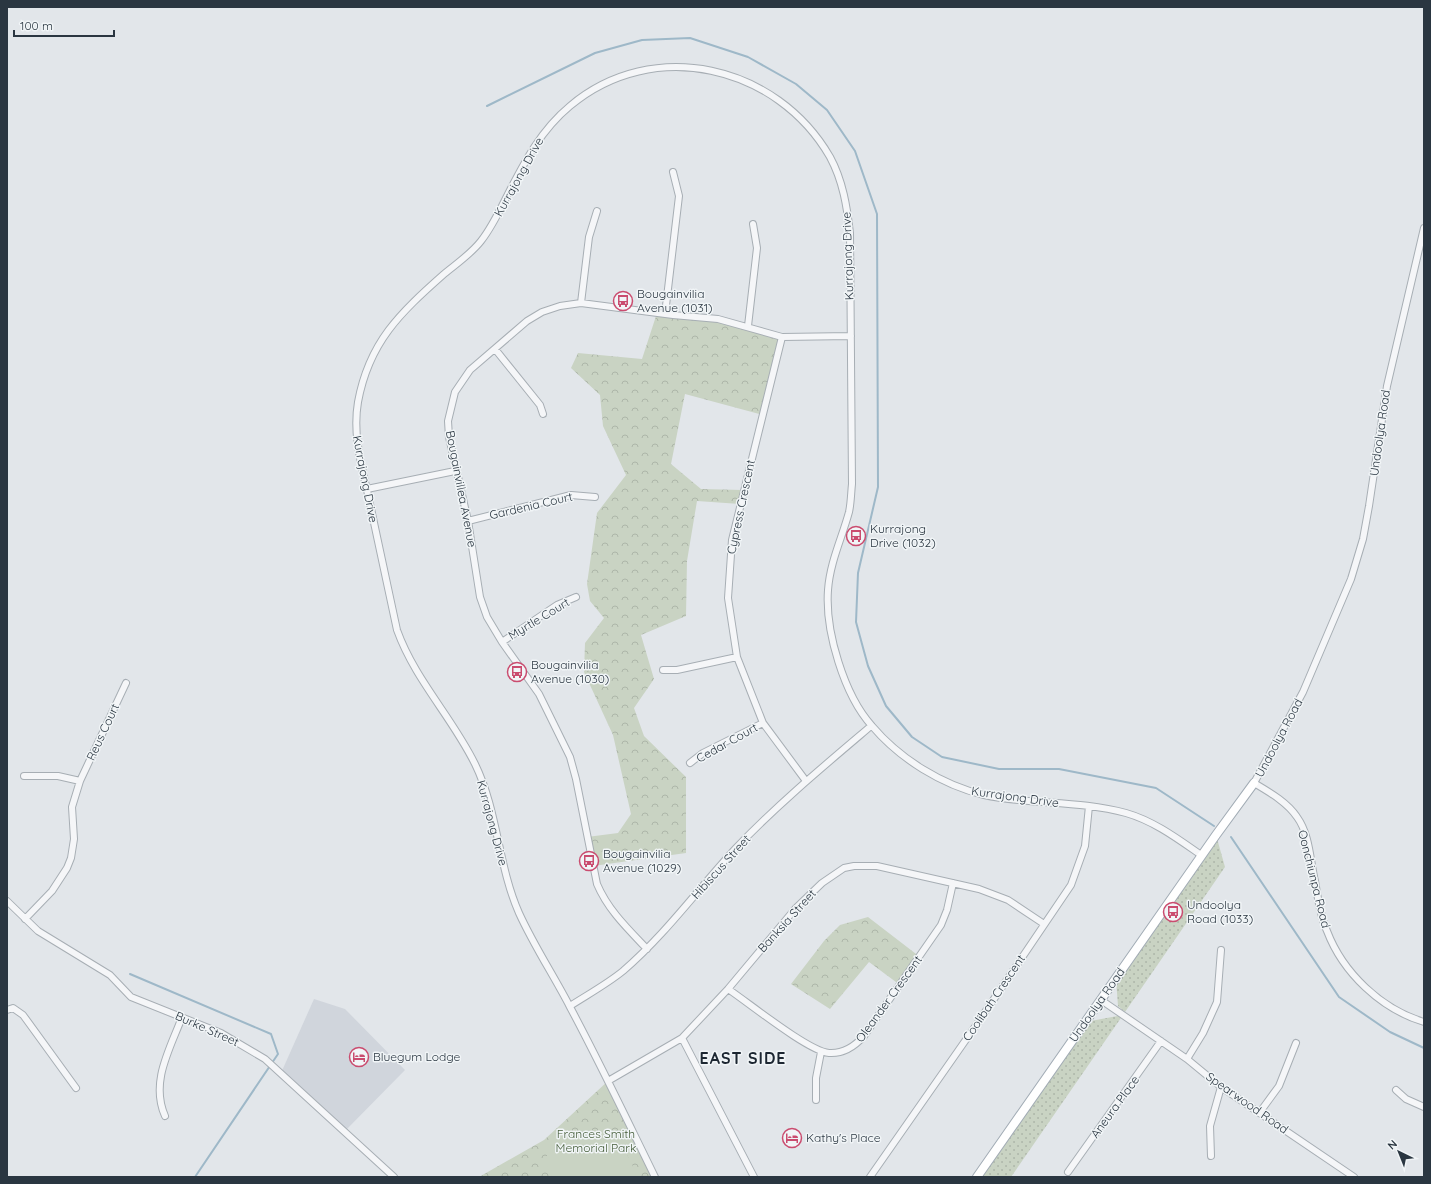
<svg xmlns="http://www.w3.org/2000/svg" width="1431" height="1184" font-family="Quicksand,sans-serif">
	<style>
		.built { fill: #d0d5dc }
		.grass { fill: url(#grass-dots) }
		.forest { fill: url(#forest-crowns) }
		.pitch { fill: #c9d3c3 }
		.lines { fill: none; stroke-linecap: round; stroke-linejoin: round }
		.stream { stroke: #9eb8c8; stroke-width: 2 }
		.minor-casing { stroke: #a7aeb4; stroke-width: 8 }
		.major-casing { stroke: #a2acb5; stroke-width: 10 }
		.minor { stroke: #f5f6f8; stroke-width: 6 }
		.major { stroke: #fff; stroke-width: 8 }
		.labels { text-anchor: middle; stroke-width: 3; stroke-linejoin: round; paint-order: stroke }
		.street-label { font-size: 12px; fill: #2a3641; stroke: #f1f5f7 }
		.poi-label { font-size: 12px; fill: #2a3641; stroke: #f1f5f7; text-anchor: start }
		.park-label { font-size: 12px; fill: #445c38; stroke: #f1f5f7 }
		.district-label { font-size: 16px; font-weight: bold; letter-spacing: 1px; fill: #1d2732; stroke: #f1f5f7 }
	</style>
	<defs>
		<pattern id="grass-dots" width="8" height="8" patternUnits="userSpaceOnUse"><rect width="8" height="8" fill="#c9d3c3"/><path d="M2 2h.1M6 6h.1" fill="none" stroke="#adb6a9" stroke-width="1.8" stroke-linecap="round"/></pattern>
		<pattern id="forest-crowns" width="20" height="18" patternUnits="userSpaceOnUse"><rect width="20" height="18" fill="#c9d3c3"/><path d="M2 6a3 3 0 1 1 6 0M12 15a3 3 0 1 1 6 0" fill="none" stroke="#adb6a9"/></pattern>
	</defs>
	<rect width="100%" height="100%" fill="#e2e6ea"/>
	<!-- built -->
	<path class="built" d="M 314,999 L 345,1009 L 405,1070 L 344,1132 L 281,1073 Z"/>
	<!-- grass -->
	<path class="grass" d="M 1216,835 L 1225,867 L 1125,1012 L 1118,1006 L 1116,979 Z
		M 1123,1015 L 1011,1177 L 977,1177 L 1085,1022 Z"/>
	<!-- forest -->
	<path class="forest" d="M 657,313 L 718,319 L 782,337 L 763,415 L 685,394 L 671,464 L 701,489 L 743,490 L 740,504 L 697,501 L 687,561 L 686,616 L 641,635 L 654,679 L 634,708 L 644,736 L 686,777 L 686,853 L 593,866 L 587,837 L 618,833 L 631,814 L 613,735 L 584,672 L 585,643 L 604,618 L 590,601 L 587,584 L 597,513 L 626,475 L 603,426 L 600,395 L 571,368 L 578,353 L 642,359 Z
		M 868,917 L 920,957 L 900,985 L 869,962 L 830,1009 L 791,984 L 824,941 L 840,925 Z
		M 608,1081 L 655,1177 L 479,1177 L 544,1140 Z"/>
	<!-- pitch -->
	<path class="pitch" d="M 588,1131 C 614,1137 630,1150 636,1177 L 552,1177 L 547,1166 L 547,1150 C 560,1133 567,1131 588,1131 Z"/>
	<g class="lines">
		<!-- stream -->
		<path class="stream" d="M 487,106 L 595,53 L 642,40 L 690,38 L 748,57 L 796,84 L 827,110 L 855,151 L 877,214 L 878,487 L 858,573 L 856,622 L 868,666 L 886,706 L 912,737 L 942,757 L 999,769 L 1059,769 L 1156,788 L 1214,826
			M 1231,837 L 1339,997 L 1390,1032 L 1424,1048
			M 130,974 L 271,1034 L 278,1054 L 195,1177"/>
		<defs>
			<path id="minor" d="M 1424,228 L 1387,386 L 1369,506 L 1363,539 L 1351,579 L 1303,692 L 1254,783 C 1269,792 1287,802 1297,817 C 1310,835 1310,860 1315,881 C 1318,898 1320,916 1327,931 C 1343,973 1381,1009 1424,1022
				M 581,303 L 589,237 L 597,211
				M 665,314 L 679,196 L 673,172
				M 748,326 L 757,248 L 753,224
				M 782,337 L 732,540 L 728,598 L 737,657 L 763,723 L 806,781
				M 495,349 L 540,405 L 543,414
				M 367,489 L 455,471
				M 468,521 L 571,495 L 595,497
				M 502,642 L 557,605 L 576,597
				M 663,670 L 677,670 L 737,657
				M 690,763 L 703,753 L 763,723
				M 24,776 L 58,776 L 80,781
				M 7,901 L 38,931 L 110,975 L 131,997 L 221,1033 L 265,1059 L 394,1177
				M 25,919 L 52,891 L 67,868 L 71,858 L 74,839 L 72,807 L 80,781 L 126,683
				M 647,949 C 628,929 608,910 597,884 L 576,779 L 570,757 L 539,694 L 502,642 L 487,617 L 480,597 L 468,521 L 449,437 L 448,421 L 455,392 L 470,370 L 527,321 L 542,312 L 560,306 L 581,303 L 673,315 L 718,319 L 782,337 L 851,336
				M 728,989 C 749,1003 808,1051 829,1053 C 844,1054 855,1046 864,1036 L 941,925 L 947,910 L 953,883
				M 1101,1000 L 1187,1059 L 1221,1087 L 1354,1177
				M 570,1006 C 587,995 607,984 623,971 C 666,934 698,889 736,848 C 778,804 825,765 871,726
				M 7,1010 L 13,1008 L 23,1015 L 76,1088
				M 682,1038 L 754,1177
				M 1187,1059 L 1203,1033 L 1217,1002 L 1221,950
				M 608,1081 L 682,1038 L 728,989 L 795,909 L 822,883 L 844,868 L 854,866 L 877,866 L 979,889 L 1008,900 L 1044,924
				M 1396,1090 L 1406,1099 L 1424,1107
				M 816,1100 L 816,1078 L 821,1052
				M 1260,1112 L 1279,1086 L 1296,1043
				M 165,1116 C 150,1082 170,1049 182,1017
				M 1211,1156 L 1210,1126 L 1221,1087
				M 1068,1172 L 1161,1041
				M 655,1177 C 627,1120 600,1063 570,1007 C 554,976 534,946 519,913 C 498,866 498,811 475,764 C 452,717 415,680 397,630 C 388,588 379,546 370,504 C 363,470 352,437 358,402 C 369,342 400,313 444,274 C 456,264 471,254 481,241 C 492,227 500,210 508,194 C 525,161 541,130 570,106 C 653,36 777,65 830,157 C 843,181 847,207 850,233 L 852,484 C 851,493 851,503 849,512 C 842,538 830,562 828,590 C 825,631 844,695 872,726 C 900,759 942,785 984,795 C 1031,805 1079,800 1126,813 C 1154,821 1178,839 1201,855
				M 870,1177 L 979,1021 L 1071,885 L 1085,846 L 1089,806"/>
			<path id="major" d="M 977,1177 L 1216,835 L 1254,783"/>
		</defs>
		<!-- minor casing -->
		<use href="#minor" class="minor-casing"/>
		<!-- major casing -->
		<use href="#major" class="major-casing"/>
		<!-- minor -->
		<use href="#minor" class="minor"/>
		<!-- major -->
		<use href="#major" class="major"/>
	</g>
	<!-- icons -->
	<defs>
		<symbol id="bus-ring" viewBox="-11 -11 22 22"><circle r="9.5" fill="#f1f5f7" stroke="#ca4c6f" stroke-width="1.5"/><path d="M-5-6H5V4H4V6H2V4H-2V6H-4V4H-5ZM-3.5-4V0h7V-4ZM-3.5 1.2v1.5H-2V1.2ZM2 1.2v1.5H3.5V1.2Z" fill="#ca4c6f"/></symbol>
		<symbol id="hotel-ring" viewBox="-11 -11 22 22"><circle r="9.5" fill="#f1f5f7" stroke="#ca4c6f" stroke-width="1.5"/><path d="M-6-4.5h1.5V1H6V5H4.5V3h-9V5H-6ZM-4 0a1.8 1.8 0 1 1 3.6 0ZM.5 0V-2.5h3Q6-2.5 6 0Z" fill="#ca4c6f"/></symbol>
	</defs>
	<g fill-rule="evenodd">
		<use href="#bus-ring" x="612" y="290" width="22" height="22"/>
		<use href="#bus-ring" x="845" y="525" width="22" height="22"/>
		<use href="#bus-ring" x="506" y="661" width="22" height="22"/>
		<use href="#bus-ring" x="578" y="850" width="22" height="22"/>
		<use href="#bus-ring" x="1162" y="901" width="22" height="22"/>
		<use href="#hotel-ring" x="348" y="1046" width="22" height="22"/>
		<use href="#hotel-ring" x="781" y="1127" width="22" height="22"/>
	</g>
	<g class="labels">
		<!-- street labels -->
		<g class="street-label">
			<text transform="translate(519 177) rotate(-61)" y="4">Kurrajong Drive</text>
			<text transform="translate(848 256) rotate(-92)" y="4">Kurrajong Drive</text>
			<text transform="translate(1380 433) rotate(-82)" y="4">Undoolya Road</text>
			<text transform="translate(365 479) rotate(79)" y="4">Kurrajong Drive</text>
			<text transform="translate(461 489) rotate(79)" y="4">Bougainvillea Avenue</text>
			<text transform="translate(531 506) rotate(-13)" y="4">Gardenia Court</text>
			<text transform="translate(741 507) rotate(-78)" y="4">Cypress Crescent</text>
			<text transform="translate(539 619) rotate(-31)" y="4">Myrtle Court</text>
			<text transform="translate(103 732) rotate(-65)" y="4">Reus Court</text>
			<text transform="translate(1279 738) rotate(-62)" y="4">Undoolya Road</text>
			<text transform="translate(727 743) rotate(-29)" y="4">Cedar Court</text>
			<text transform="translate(1015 797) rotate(8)" y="4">Kurrajong Drive</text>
			<text transform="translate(492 823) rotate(75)" y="4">Kurrajong Drive</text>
			<text transform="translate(721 867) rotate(-48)" y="4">Hibiscus Street</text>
			<text transform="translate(1314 879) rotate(76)" y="4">Oonchiunpa Road</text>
			<text transform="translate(787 921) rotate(-48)" y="4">Banksia Street</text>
			<text transform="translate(994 998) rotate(-56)" y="4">Coolibah Crescent</text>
			<text transform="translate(889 999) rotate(-54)" y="4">Oleander Crescent</text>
			<text transform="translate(1097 1005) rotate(-55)" y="4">Undoolya Road</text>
			<text transform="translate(207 1029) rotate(24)" y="4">Burke Street</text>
			<text transform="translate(1247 1103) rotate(35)" y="4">Spearwood Road</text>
			<text transform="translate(1115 1107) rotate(-54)" y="4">Aneura Place</text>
		</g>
		<!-- poi labels -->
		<g class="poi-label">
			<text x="637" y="298">Bougainvilia<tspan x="637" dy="14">Avenue (1031)</tspan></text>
			<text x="870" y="533">Kurrajong<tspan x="870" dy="14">Drive (1032)</tspan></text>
			<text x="531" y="669">Bougainvilia<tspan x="531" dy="14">Avenue (1030)</tspan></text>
			<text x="603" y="858">Bougainvilia<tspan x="603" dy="14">Avenue (1029)</tspan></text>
			<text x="1187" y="909">Undoolya<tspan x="1187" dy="14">Road (1033)</tspan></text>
			<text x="373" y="1061">Bluegum Lodge</text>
			<text x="806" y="1142">Kathy's Place</text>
		</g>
		<!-- park labels -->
		<g class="park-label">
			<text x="596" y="1138">Frances Smith<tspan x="596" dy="14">Memorial Park</tspan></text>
		</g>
		<!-- district labels -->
		<g class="district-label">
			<text x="743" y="1064">EAST SIDE</text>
		</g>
	</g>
	<!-- border -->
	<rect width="1431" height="1184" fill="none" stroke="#2a3641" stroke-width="16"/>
	<!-- north arrow -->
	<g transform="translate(1399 1152) rotate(317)" stroke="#f1f5f7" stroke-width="3" paint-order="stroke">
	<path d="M0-3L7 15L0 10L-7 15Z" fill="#2a3641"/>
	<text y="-6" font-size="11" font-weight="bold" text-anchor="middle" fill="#2a3641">N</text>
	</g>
	<!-- scale -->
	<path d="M14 30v6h100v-6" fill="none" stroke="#2a3641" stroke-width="2"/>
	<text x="20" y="30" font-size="12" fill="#2a3641" stroke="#f1f5f7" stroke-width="3" paint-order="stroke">100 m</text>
</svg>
